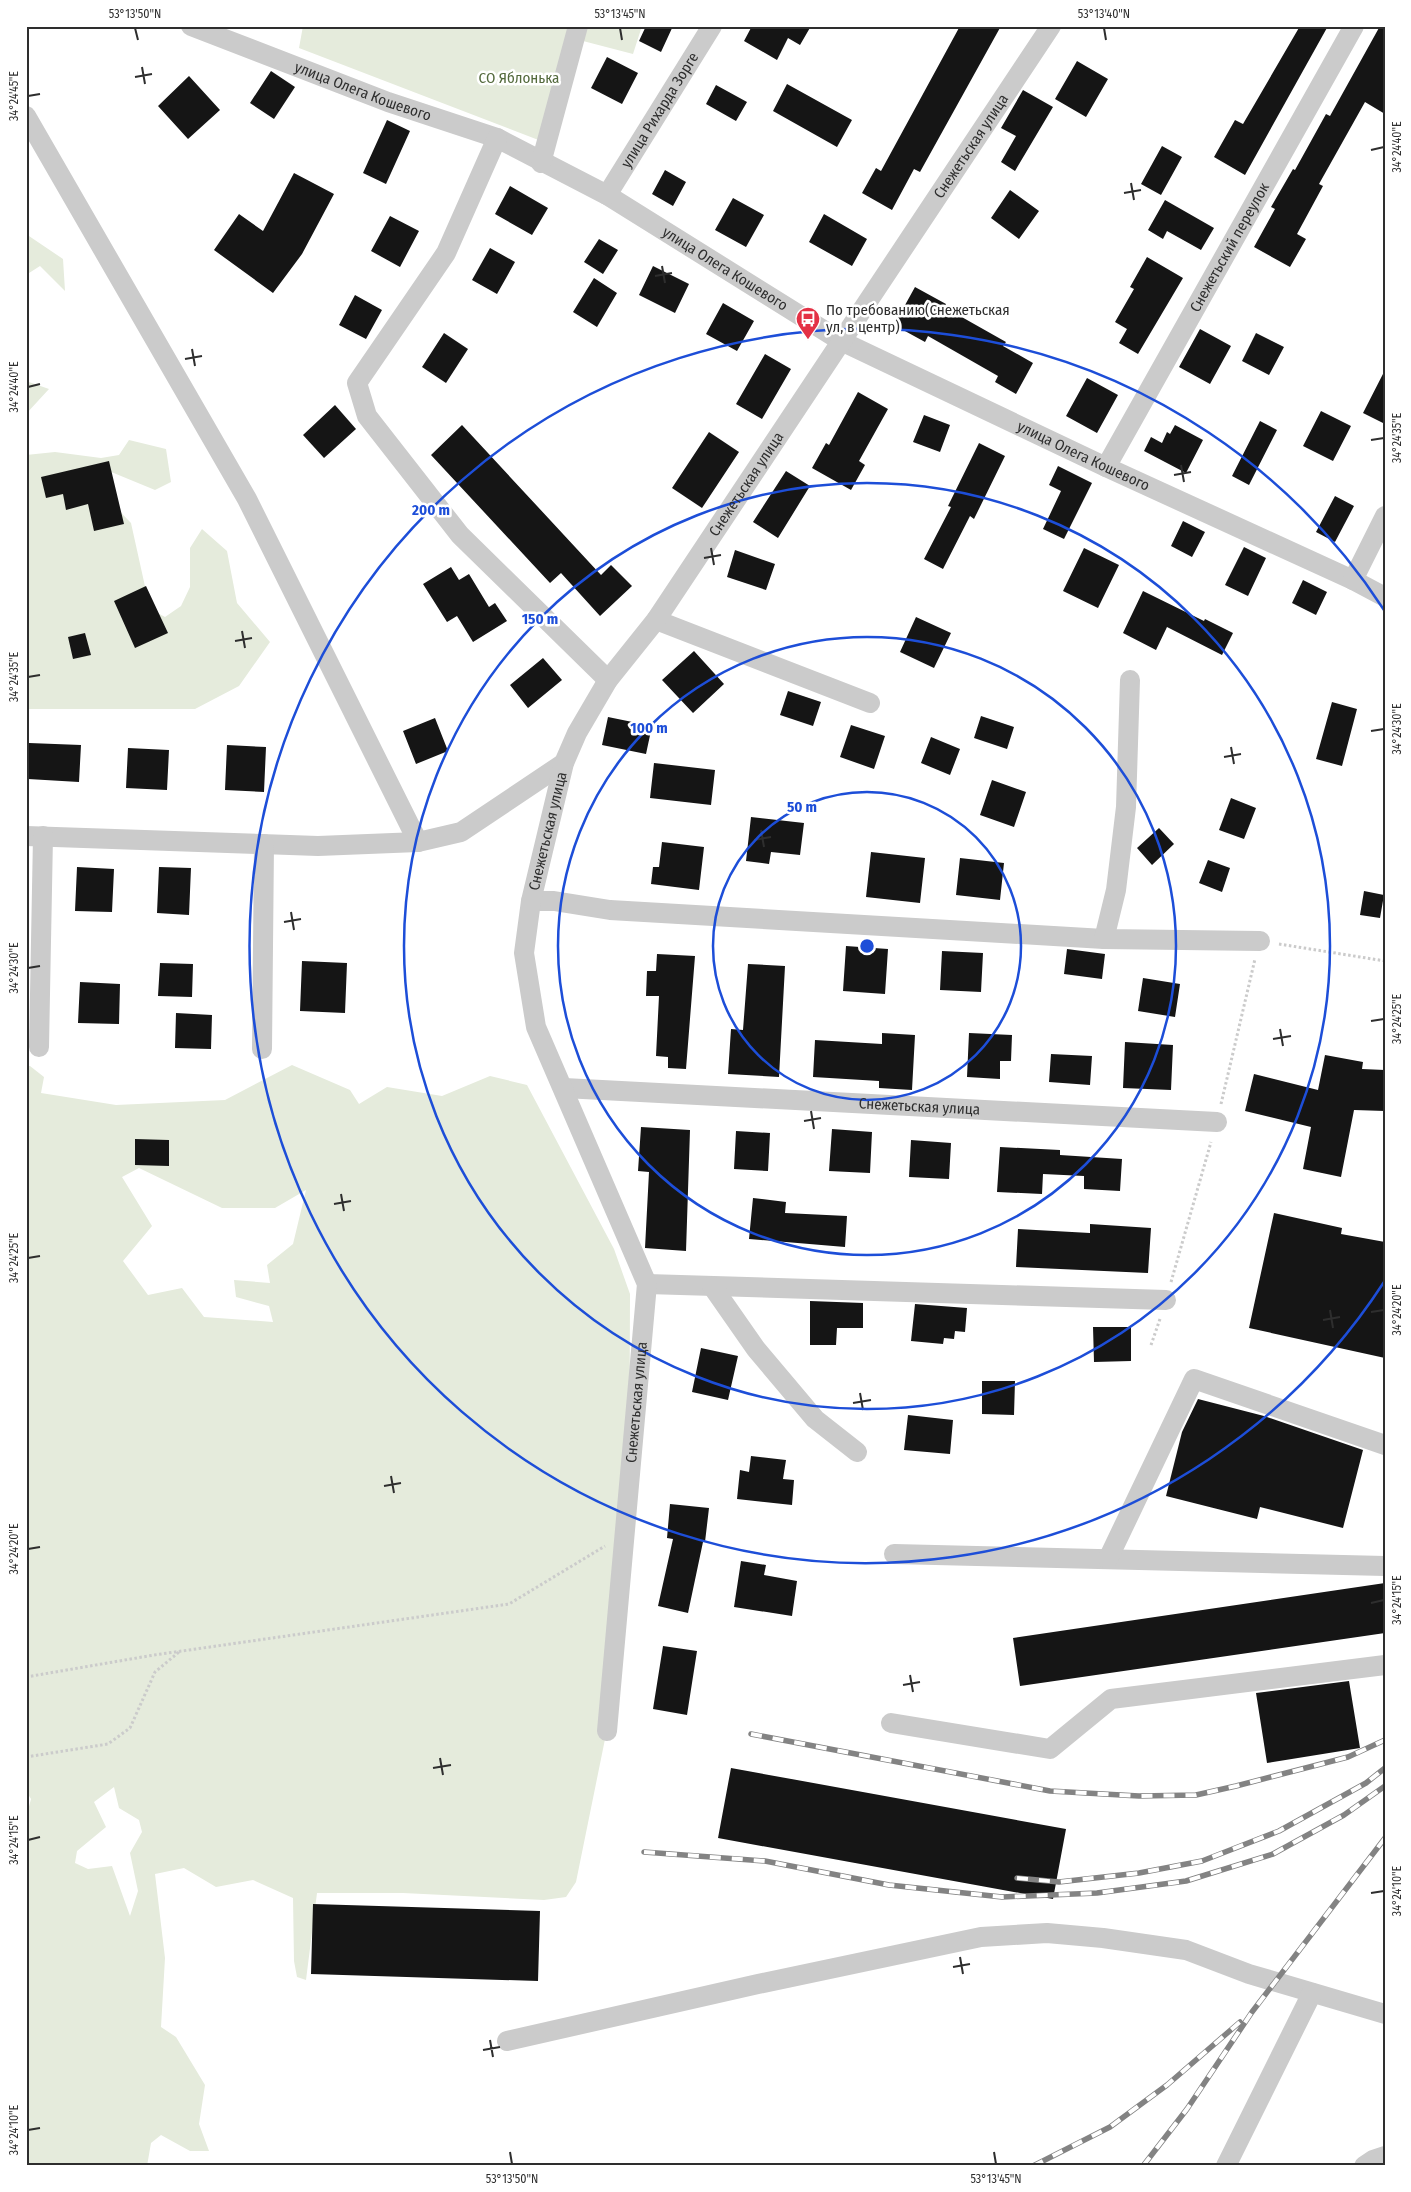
<svg xmlns="http://www.w3.org/2000/svg" width="1411" height="2192" font-family="'Fira Sans Condensed',sans-serif">
	<style>
		.green { fill: #e5ebdc; fill-rule: evenodd }
		.building { fill: #151515 }
		.lines { fill: none; stroke-linecap: round; stroke-linejoin: round }
		.path { stroke: #cbcbcb; stroke-width: 3; stroke-dasharray: 2.5 2.5; stroke-linecap: butt }
		.minor { stroke: #cbcbcb; stroke-width: 20 }
		.rail-casing { stroke: #838383; stroke-width: 5.5 }
		.rail { stroke: #fff; stroke-width: 4; stroke-dasharray: 11; stroke-linecap: butt }
		.ticks { fill: none; stroke: #2e2e2e; stroke-width: 2 }
		.ring { fill: none; stroke: #1d4ed8; stroke-width: 2.5 }
		.labels { text-anchor: middle; stroke-width: 5; stroke-linejoin: round; paint-order: stroke }
		.park-label { font-size: 15px; fill: #53693c; stroke: #fff }
		.street-label { font-size: 15px; fill: #2e2e2e; stroke: #fff }
		.poi-label { font-size: 15px; fill: #2e2e2e; stroke: #fff; text-anchor: start }
		.centre { fill: #1d4ed8; stroke: #fff; stroke-width: 2.5 }
		.ring-label { font-size: 15px; text-anchor: middle; font-weight: bold; fill: #1d4ed8; stroke: #fff; stroke-width: 5; stroke-linejoin: round; paint-order: stroke }
		.neatline { fill: none; stroke: #2e2e2e; stroke-width: 2 }
		.ticks-label { font-size: 12px; text-anchor: middle; fill: #2e2e2e }
	</style>
	<rect width="100%" height="100%" fill="#fff"/>
	<!-- green -->
	<path class="green" d="M 303,26 L 642,26 L 633,54 L 583,41 L 554,146 L 299,48 Z
		M 26,234 L 63,259 L 65,291 L 40,266 L 26,275 Z
		M 26,381 L 49,389 L 26,414 Z
		M 129,440 L 166,449 L 171,482 L 155,490 L 104,469 L 104,495 L 131,523 L 150,609 L 165,617 L 181,606 L 190,587 L 190,548 L 202,529 L 227,551 L 237,603 L 270,642 L 239,686 L 195,709 L 26,709 L 26,455 L 55,452 L 101,458 L 119,455 Z
		M 292,1065 L 350,1090 L 359,1104 L 387,1087 L 442,1096 L 490,1076 L 527,1085 L 614,1249 L 630,1294 L 629,1553 L 616,1685 L 576,1882 L 566,1897 L 544,1900 L 403,1893 L 317,1893 L 306,1980 L 297,1977 L 294,1961 L 293,1898 L 253,1880 L 216,1887 L 184,1868 L 155,1874 L 165,1958 L 161,2027 L 176,2037 L 205,2085 L 199,2124 L 209,2151 L 190,2151 L 161,2135 L 151,2143 L 147,2166 L 26,2166 L 26,1818 L 31,1799 L 26,1791 L 26,1066 L 30,1066 L 44,1077 L 41,1093 L 116,1105 L 225,1100 ZM 139,1168 L 222,1208 L 275,1208 L 306,1190 L 293,1244 L 267,1265 L 270,1283 L 234,1280 L 236,1297 L 269,1306 L 273,1322 L 204,1317 L 182,1288 L 148,1295 L 123,1261 L 152,1226 L 122,1177 ZM 114,1787 L 119,1808 L 139,1820 L 142,1832 L 130,1853 L 138,1891 L 130,1916 L 112,1866 L 88,1869 L 75,1863 L 77,1851 L 106,1827 L 94,1802 Z"/>
	<!-- building -->
	<path class="building" d="M 646,26 L 673,26 L 661,52 L 639,41 Z
		M 752,26 L 811,26 L 800,45 L 788,38 L 777,60 L 744,41 Z
		M 960,26 L 1001,26 L 920,172 L 914,169 L 892,210 L 862,193 L 876,168 L 881,171 Z
		M 1300,26 L 1328,26 L 1245,175 L 1214,157 L 1235,120 L 1243,124 Z
		M 1380,26 L 1385,26 L 1385,114 L 1365,102 L 1319,184 L 1323,186 L 1297,234 L 1306,239 L 1290,267 L 1254,247 L 1275,209 L 1271,207 L 1293,169 L 1295,170 L 1326,114 L 1330,116 Z
		M 607,57 L 638,73 L 622,104 L 591,88 Z
		M 1077,61 L 1108,79 L 1086,117 L 1055,99 Z
		M 271,71 L 295,87 L 274,119 L 250,103 Z
		M 189,76 L 220,110 L 188,139 L 158,106 Z
		M 787,84 L 852,120 L 837,147 L 773,111 Z
		M 716,85 L 747,102 L 736,121 L 706,104 Z
		M 1023,90 L 1053,107 L 1015,171 L 1001,162 L 1016,136 L 1001,128 Z
		M 387,120 L 410,131 L 386,184 L 363,173 Z
		M 1162,146 L 1182,157 L 1161,195 L 1141,184 Z
		M 665,170 L 686,182 L 673,206 L 652,194 Z
		M 294,173 L 334,194 L 302,254 L 273,293 L 214,250 L 239,214 L 263,231 Z
		M 510,186 L 548,208 L 532,235 L 495,214 Z
		M 1010,190 L 1039,211 L 1019,239 L 991,218 Z
		M 733,198 L 764,215 L 746,247 L 715,230 Z
		M 1165,200 L 1214,228 L 1201,250 L 1167,231 L 1163,239 L 1148,230 Z
		M 824,214 L 867,239 L 852,266 L 809,242 Z
		M 390,216 L 419,231 L 400,267 L 371,251 Z
		M 599,239 L 618,250 L 603,274 L 584,262 Z
		M 490,248 L 515,262 L 497,294 L 472,280 Z
		M 1147,257 L 1183,278 L 1138,354 L 1119,343 L 1127,329 L 1115,322 L 1134,289 L 1130,287 Z
		M 653,266 L 689,284 L 675,313 L 639,295 Z
		M 594,278 L 617,293 L 597,327 L 573,312 Z
		M 915,287 L 946,304 L 944,307 L 1006,342 L 1003,346 L 1033,363 L 1016,394 L 995,382 L 998,376 L 928,336 L 925,342 L 894,325 Z
		M 355,295 L 382,310 L 366,339 L 339,325 Z
		M 723,303 L 754,321 L 737,351 L 706,334 Z
		M 1200,329 L 1231,346 L 1210,384 L 1179,367 Z
		M 444,333 L 468,349 L 446,383 L 422,367 Z
		M 1256,333 L 1284,347 L 1269,375 L 1242,361 Z
		M 765,354 L 791,369 L 762,419 L 736,404 Z
		M 1385,370 L 1385,424 L 1363,413 Z
		M 1087,378 L 1118,395 L 1097,433 L 1066,416 Z
		M 858,392 L 888,409 L 859,461 L 865,465 L 851,490 L 812,468 L 826,443 L 829,445 Z
		M 335,405 L 356,429 L 324,458 L 303,435 Z
		M 1321,411 L 1351,426 L 1333,461 L 1303,446 Z
		M 924,415 L 950,425 L 940,452 L 913,442 Z
		M 1260,421 L 1277,430 L 1249,485 L 1232,476 Z
		M 462,425 L 601,575 L 611,565 L 632,586 L 600,616 L 561,573 L 550,583 L 431,455 Z
		M 1175,425 L 1203,440 L 1186,473 L 1144,451 L 1151,437 L 1162,443 L 1167,432 L 1170,434 Z
		M 709,432 L 739,452 L 702,508 L 672,488 Z
		M 979,443 L 1005,456 L 974,519 L 970,516 L 943,569 L 924,559 L 951,507 L 948,506 Z
		M 109,461 L 124,524 L 94,531 L 88,504 L 66,510 L 63,494 L 46,498 L 41,477 Z
		M 1058,466 L 1092,483 L 1064,539 L 1043,529 L 1061,491 L 1049,485 Z
		M 786,471 L 810,486 L 778,538 L 753,522 Z
		M 1335,496 L 1354,506 L 1335,542 L 1316,532 Z
		M 1183,521 L 1205,532 L 1192,557 L 1171,546 Z
		M 1244,547 L 1266,558 L 1248,596 L 1225,585 Z
		M 1084,548 L 1119,565 L 1098,608 L 1063,591 Z
		M 735,550 L 775,564 L 766,590 L 727,577 Z
		M 451,567 L 459,580 L 469,574 L 489,607 L 495,603 L 507,621 L 473,642 L 457,616 L 447,622 L 423,584 Z
		M 1303,580 L 1327,592 L 1316,615 L 1292,603 Z
		M 146,586 L 168,633 L 135,648 L 114,601 Z
		M 1143,591 L 1204,621 L 1205,619 L 1233,633 L 1222,655 L 1167,627 L 1156,650 L 1123,633 Z
		M 916,617 L 951,633 L 934,668 L 900,652 Z
		M 85,633 L 91,655 L 73,659 L 68,637 Z
		M 694,651 L 724,684 L 693,713 L 662,680 Z
		M 543,658 L 562,680 L 528,708 L 510,685 Z
		M 788,691 L 821,702 L 813,726 L 780,715 Z
		M 1332,702 L 1357,709 L 1342,766 L 1316,759 Z
		M 981,716 L 1014,727 L 1007,749 L 974,738 Z
		M 608,717 L 652,726 L 646,754 L 602,745 Z
		M 435,718 L 448,751 L 416,764 L 403,731 Z
		M 851,725 L 885,736 L 874,769 L 840,757 Z
		M 931,737 L 960,749 L 950,775 L 921,763 Z
		M 29,743 L 81,745 L 79,782 L 28,779 Z
		M 227,745 L 266,747 L 264,792 L 225,790 Z
		M 128,748 L 169,750 L 167,790 L 126,788 Z
		M 654,763 L 715,770 L 711,805 L 650,798 Z
		M 992,780 L 1026,792 L 1014,827 L 980,815 Z
		M 1231,798 L 1256,808 L 1244,839 L 1219,830 Z
		M 751,817 L 804,823 L 800,855 L 771,852 L 769,864 L 746,861 Z
		M 1159,828 L 1174,844 L 1152,865 L 1137,848 Z
		M 662,842 L 704,847 L 699,890 L 651,884 L 653,867 L 659,867 Z
		M 871,852 L 925,858 L 920,903 L 866,897 Z
		M 960,858 L 1004,863 L 1000,900 L 956,895 Z
		M 1208,860 L 1230,868 L 1222,892 L 1199,883 Z
		M 77,867 L 114,869 L 112,912 L 75,911 Z
		M 159,867 L 191,868 L 189,915 L 157,913 Z
		M 1364,891 L 1384,895 L 1380,918 L 1360,915 Z
		M 846,946 L 888,949 L 885,994 L 843,991 Z
		M 1067,949 L 1105,954 L 1102,979 L 1064,974 Z
		M 942,951 L 983,953 L 981,992 L 940,990 Z
		M 657,954 L 695,956 L 686,1069 L 668,1068 L 668,1057 L 656,1056 L 659,996 L 646,996 L 647,971 L 656,971 Z
		M 302,961 L 347,963 L 345,1013 L 300,1011 Z
		M 160,963 L 193,964 L 192,997 L 158,996 Z
		M 748,964 L 785,966 L 779,1077 L 728,1074 L 731,1029 L 743,1030 Z
		M 1143,978 L 1180,984 L 1175,1017 L 1138,1011 Z
		M 80,982 L 120,984 L 119,1024 L 78,1023 Z
		M 176,1013 L 212,1015 L 211,1049 L 175,1048 Z
		M 882,1033 L 915,1035 L 912,1090 L 879,1088 L 879,1081 L 813,1077 L 815,1040 L 882,1044 Z
		M 969,1033 L 1012,1035 L 1011,1061 L 1000,1061 L 1000,1079 L 967,1077 Z
		M 1125,1042 L 1173,1045 L 1171,1090 L 1123,1088 Z
		M 1051,1054 L 1092,1056 L 1090,1085 L 1049,1082 Z
		M 1325,1055 L 1363,1062 L 1362,1069 L 1385,1070 L 1385,1111 L 1354,1110 L 1341,1177 L 1303,1169 L 1311,1127 L 1245,1111 L 1254,1074 L 1318,1090 Z
		M 641,1127 L 690,1130 L 686,1251 L 645,1248 L 649,1172 L 638,1171 Z
		M 832,1129 L 872,1132 L 870,1173 L 829,1171 Z
		M 736,1131 L 770,1133 L 768,1171 L 734,1169 Z
		M 135,1139 L 169,1140 L 169,1166 L 135,1165 Z
		M 911,1140 L 951,1143 L 949,1179 L 909,1177 Z
		M 1000,1147 L 1060,1150 L 1060,1155 L 1122,1159 L 1120,1191 L 1084,1189 L 1084,1176 L 1043,1174 L 1042,1194 L 997,1192 Z
		M 753,1198 L 786,1202 L 785,1213 L 847,1216 L 845,1247 L 749,1239 Z
		M 1274,1213 L 1342,1228 L 1341,1234 L 1385,1242 L 1385,1358 L 1249,1328 Z
		M 1090,1224 L 1151,1228 L 1148,1273 L 1016,1267 L 1018,1229 L 1090,1233 Z
		M 810,1301 L 863,1303 L 863,1328 L 837,1328 L 836,1345 L 810,1345 Z
		M 915,1304 L 967,1308 L 965,1332 L 955,1331 L 954,1339 L 944,1338 L 943,1344 L 911,1341 Z
		M 1093,1327 L 1131,1327 L 1131,1361 L 1094,1362 Z
		M 701,1348 L 738,1356 L 728,1400 L 692,1392 Z
		M 982,1381 L 1015,1381 L 1014,1415 L 982,1414 Z
		M 1198,1399 L 1264,1416 L 1363,1450 L 1343,1528 L 1260,1507 L 1257,1519 L 1166,1496 L 1182,1432 Z
		M 908,1415 L 953,1420 L 950,1454 L 904,1450 Z
		M 751,1456 L 786,1460 L 783,1479 L 794,1480 L 792,1505 L 737,1499 L 740,1470 L 749,1472 Z
		M 670,1504 L 709,1508 L 705,1542 L 703,1542 L 688,1613 L 658,1606 L 673,1539 L 667,1538 Z
		M 741,1561 L 766,1565 L 764,1575 L 797,1581 L 792,1616 L 734,1607 Z
		M 1385,1583 L 1385,1633 L 1020,1686 L 1013,1638 Z
		M 663,1646 L 697,1651 L 687,1715 L 653,1709 Z
		M 1349,1681 L 1360,1748 L 1267,1763 L 1256,1693 Z
		M 731,1768 L 1066,1829 L 1053,1899 L 718,1838 Z
		M 313,1904 L 540,1911 L 538,1981 L 311,1974 Z"/>
	<g class="lines">
		<!-- path -->
		<path class="path" d="M 1279,944 L 1385,961
			M 1221,1104 L 1255,959
			M 1171,1282 L 1211,1142
			M 1151,1345 L 1160,1319
			M 26,1677 L 154,1655 L 509,1604 L 605,1546
			M 26,1757 L 108,1744 L 130,1728 L 155,1672 L 179,1652"/>
		<!-- minor -->
		<g class="minor">
			<path id="s1" d="M 191,26 L 388,102 L 497,138 L 607,195 L 841,341 L 1106,467 L 1353,580 L 1385,597"/>
			<path d="M 26,116 L 247,499 L 418,842"/>
			<path d="M 497,138 L 446,253 L 357,383 L 367,416 L 460,535 L 608,680"/>
			<path d="M 541,163 L 578,26"/>
			<path id="s2" d="M 607,195 L 712,26"/>
			<path id="s3" d="M 1106,467 L 1354,26"/>
			<path d="M 1353,580 L 1385,516"/>
			<path d="M 656,620 L 870,703"/>
			<path d="M 26,836 L 318,846 L 418,842 L 461,832 L 564,763"/>
			<path d="M 531,901 L 554,901 L 610,910 L 1104,939 L 1260,941"/>
			<path d="M 1104,939 L 1116,890 L 1126,807 L 1130,680"/>
			<path d="M 39,1047 L 43,836"/>
			<path d="M 262,1049 L 264,844"/>
			<path id="s4" d="M 564,1088 L 1217,1122"/>
			<path d="M 647,1284 L 1166,1300"/>
			<path d="M 712,1286 L 756,1349 L 815,1419 L 857,1452"/>
			<path d="M 894,1554 L 1385,1566"/>
			<path d="M 1108,1559 L 1194,1379 L 1385,1445"/>
			<path d="M 891,1723 L 1050,1749 L 1111,1699 L 1385,1665"/>
			<path id="s5" d="M 607,1731 L 647,1284 L 536,1027 L 524,953 L 531,901 L 564,763 L 577,733 L 608,680 L 656,620 L 1051,26"/>
			<path d="M 507,2041 L 758,1984 L 981,1937 L 1047,1933 L 1103,1938 L 1186,1950 L 1249,1974 L 1385,2014"/>
			<path d="M 1226,2166 L 1312,1993"/>
			<path d="M 1364,2166 L 1373,2160 L 1385,2156"/>
		</g>
		<defs>
			<path id="rail" d="M 751,1734 L 1050,1791 L 1139,1796 L 1196,1795 L 1236,1786 L 1348,1757 L 1385,1740
				M 644,1852 L 765,1861 L 889,1885 L 1002,1897 L 1097,1893 L 1186,1881 L 1273,1854 L 1344,1815 L 1385,1786
				M 1017,1878 L 1059,1882 L 1139,1873 L 1202,1861 L 1279,1831 L 1366,1783 L 1385,1768
				M 1033,2166 L 1110,2127 L 1167,2085 L 1240,2022
				M 1143,2166 L 1187,2109 L 1252,2012 L 1385,1838"/>
		</defs>
		<!-- rail casing -->
		<use href="#rail" class="rail-casing"/>
		<!-- rail -->
		<use href="#rail" class="rail"/>
	</g>
	<!-- ticks -->
	<path class="ticks" d="M 135,28 L 138,40M 620,28 L 622,40M 1104,28 L 1106,40M 142,67 L 145,84M 135,77 L 152,74M 28,96 L 40,94M 1371,150 L 1384,147M 1131,183 L 1134,200M 1124,193 L 1141,190M 662,266 L 665,283M 655,276 L 672,273M 192,349 L 195,366M 185,359 L 202,356M 28,387 L 40,384M 1371,440 L 1384,438M 1181,465 L 1184,482M 1174,475 L 1191,472M 711,548 L 714,565M 704,558 L 721,555M 242,631 L 245,648M 235,641 L 252,638M 28,677 L 40,675M 1371,731 L 1384,729M 1231,747 L 1234,764M 1224,757 L 1241,754M 761,830 L 764,847M 754,840 L 771,837M 291,912 L 294,930M 284,922 L 301,919M 28,968 L 40,966M 1371,1021 L 1384,1019M 1280,1029 L 1283,1046M 1273,1039 L 1291,1036M 811,1111 L 814,1129M 804,1121 L 821,1118M 341,1194 L 344,1211M 334,1204 L 351,1201M 28,1258 L 40,1256M 1330,1310 L 1333,1328M 1371,1312 L 1384,1310M 1323,1320 L 1340,1317M 860,1393 L 863,1410M 853,1403 L 871,1400M 391,1476 L 394,1493M 384,1486 L 401,1483M 28,1549 L 40,1547M 1371,1603 L 1384,1600M 910,1675 L 913,1692M 903,1685 L 920,1682M 440,1758 L 443,1775M 433,1768 L 451,1765M 28,1840 L 40,1837M 1371,1893 L 1384,1891M 960,1957 L 963,1974M 953,1967 L 970,1964M 490,2040 L 493,2057M 483,2050 L 500,2047M 28,2130 L 40,2128M 510,2152 L 512,2164M 994,2152 L 996,2164"/>
	<!-- distance rings -->
	<g class="ring">
		<circle cx="867" cy="946" r="154"/>
		<circle cx="867" cy="946" r="309"/>
		<circle cx="867" cy="946" r="463"/>
		<path d="M1384 1282A617 617 0 1 1 1384 610"/>
	</g>
	<!-- icons -->
	<defs>
		<symbol id="bus-pin" viewBox="-11 -11 22 30"><path d="M0 17L-7.5 6A9.5 9.5 0 1 1 7.5 6Z" fill="#e43145" stroke="#fff"/><path d="M-5-6H5V4H4V6H2V4H-2V6H-4V4H-5ZM-3.5-4V0h7V-4ZM-3.5 1.2v1.5H-2V1.2ZM2 1.2v1.5H3.5V1.2Z" fill="#fff"/></symbol>
	</defs>
	<g fill-rule="evenodd">
		<use href="#bus-pin" x="794" y="305" width="28" height="38"/>
	</g>
	<g class="labels">
		<!-- park labels -->
		<g class="park-label">
			<text x="519" y="83">СО Яблонька</text>
		</g>
		<!-- street labels -->
		<g class="street-label">
			<text dy="5" stroke="none"><textPath href="#s1" startOffset="184">улица Олега Кошевого</textPath></text>
			<text dy="5" stroke="none"><textPath href="#s2" startOffset="100">улица Рихарда Зорге</textPath></text>
			<text dy="5" stroke="none"><textPath href="#s5" startOffset="1738">Снежетьская улица</textPath></text>
			<text dy="5" stroke="none"><textPath href="#s3" startOffset="252">Снежетьский переулок</textPath></text>
			<text dy="5" stroke="none"><textPath href="#s1" startOffset="589">улица Олега Кошевого</textPath></text>
			<text dy="5" stroke="none"><textPath href="#s1" startOffset="994">улица Олега Кошевого</textPath></text>
			<text dy="5" stroke="none"><textPath href="#s5" startOffset="1332">Снежетьская улица</textPath></text>
			<text dy="5" stroke="none"><textPath href="#s5" startOffset="928">Снежетьская улица</textPath></text>
			<text dy="5" stroke="none"><textPath href="#s4" startOffset="356">Снежетьская улица</textPath></text>
			<text dy="5" stroke="none"><textPath href="#s5" startOffset="330">Снежетьская улица</textPath></text>
		</g>
		<!-- poi labels -->
		<g class="poi-label">
			<text x="826" y="315">По требованию(Снежетьская<tspan x="826" dy="17">ул, в центр)</tspan></text>
		</g>
	</g>
	<circle cx="867" cy="946" r="8" class="centre"/>
	<g class="ring-label">
		<text x="431" y="515">200 m</text>
		<text x="540" y="624">150 m</text>
		<text x="649" y="733">100 m</text>
		<text x="802" y="812">50 m</text>
	</g>
	<!-- border -->
	<rect width="1411" height="2192" fill="none" stroke="#ffffff" stroke-width="55"/>
	<rect x="28" y="28" width="1356" height="2136" class="neatline"/>
	<g class="ticks-label">
		<text x="135" y="18">53°13'50"N</text>
		<text x="620" y="18">53°13'45"N</text>
		<text x="1104" y="18">53°13'40"N</text>
		<text transform="translate(14 96) rotate(-90)" y="4">34°24'45"E</text>
		<text transform="translate(1397 147) rotate(-90)" y="4">34°24'40"E</text>
		<text transform="translate(14 387) rotate(-90)" y="4">34°24'40"E</text>
		<text transform="translate(1397 438) rotate(-90)" y="4">34°24'35"E</text>
		<text transform="translate(14 677) rotate(-90)" y="4">34°24'35"E</text>
		<text transform="translate(1397 729) rotate(-90)" y="4">34°24'30"E</text>
		<text transform="translate(14 968) rotate(-90)" y="4">34°24'30"E</text>
		<text transform="translate(1397 1019) rotate(-90)" y="4">34°24'25"E</text>
		<text transform="translate(14 1258) rotate(-90)" y="4">34°24'25"E</text>
		<text transform="translate(1397 1310) rotate(-90)" y="4">34°24'20"E</text>
		<text transform="translate(14 1549) rotate(-90)" y="4">34°24'20"E</text>
		<text transform="translate(1397 1600) rotate(-90)" y="4">34°24'15"E</text>
		<text transform="translate(14 1840) rotate(-90)" y="4">34°24'15"E</text>
		<text transform="translate(1397 1891) rotate(-90)" y="4">34°24'10"E</text>
		<text transform="translate(14 2130) rotate(-90)" y="4">34°24'10"E</text>
		<text x="512" y="2183">53°13'50"N</text>
		<text x="996" y="2183">53°13'45"N</text>
	</g>
</svg>
